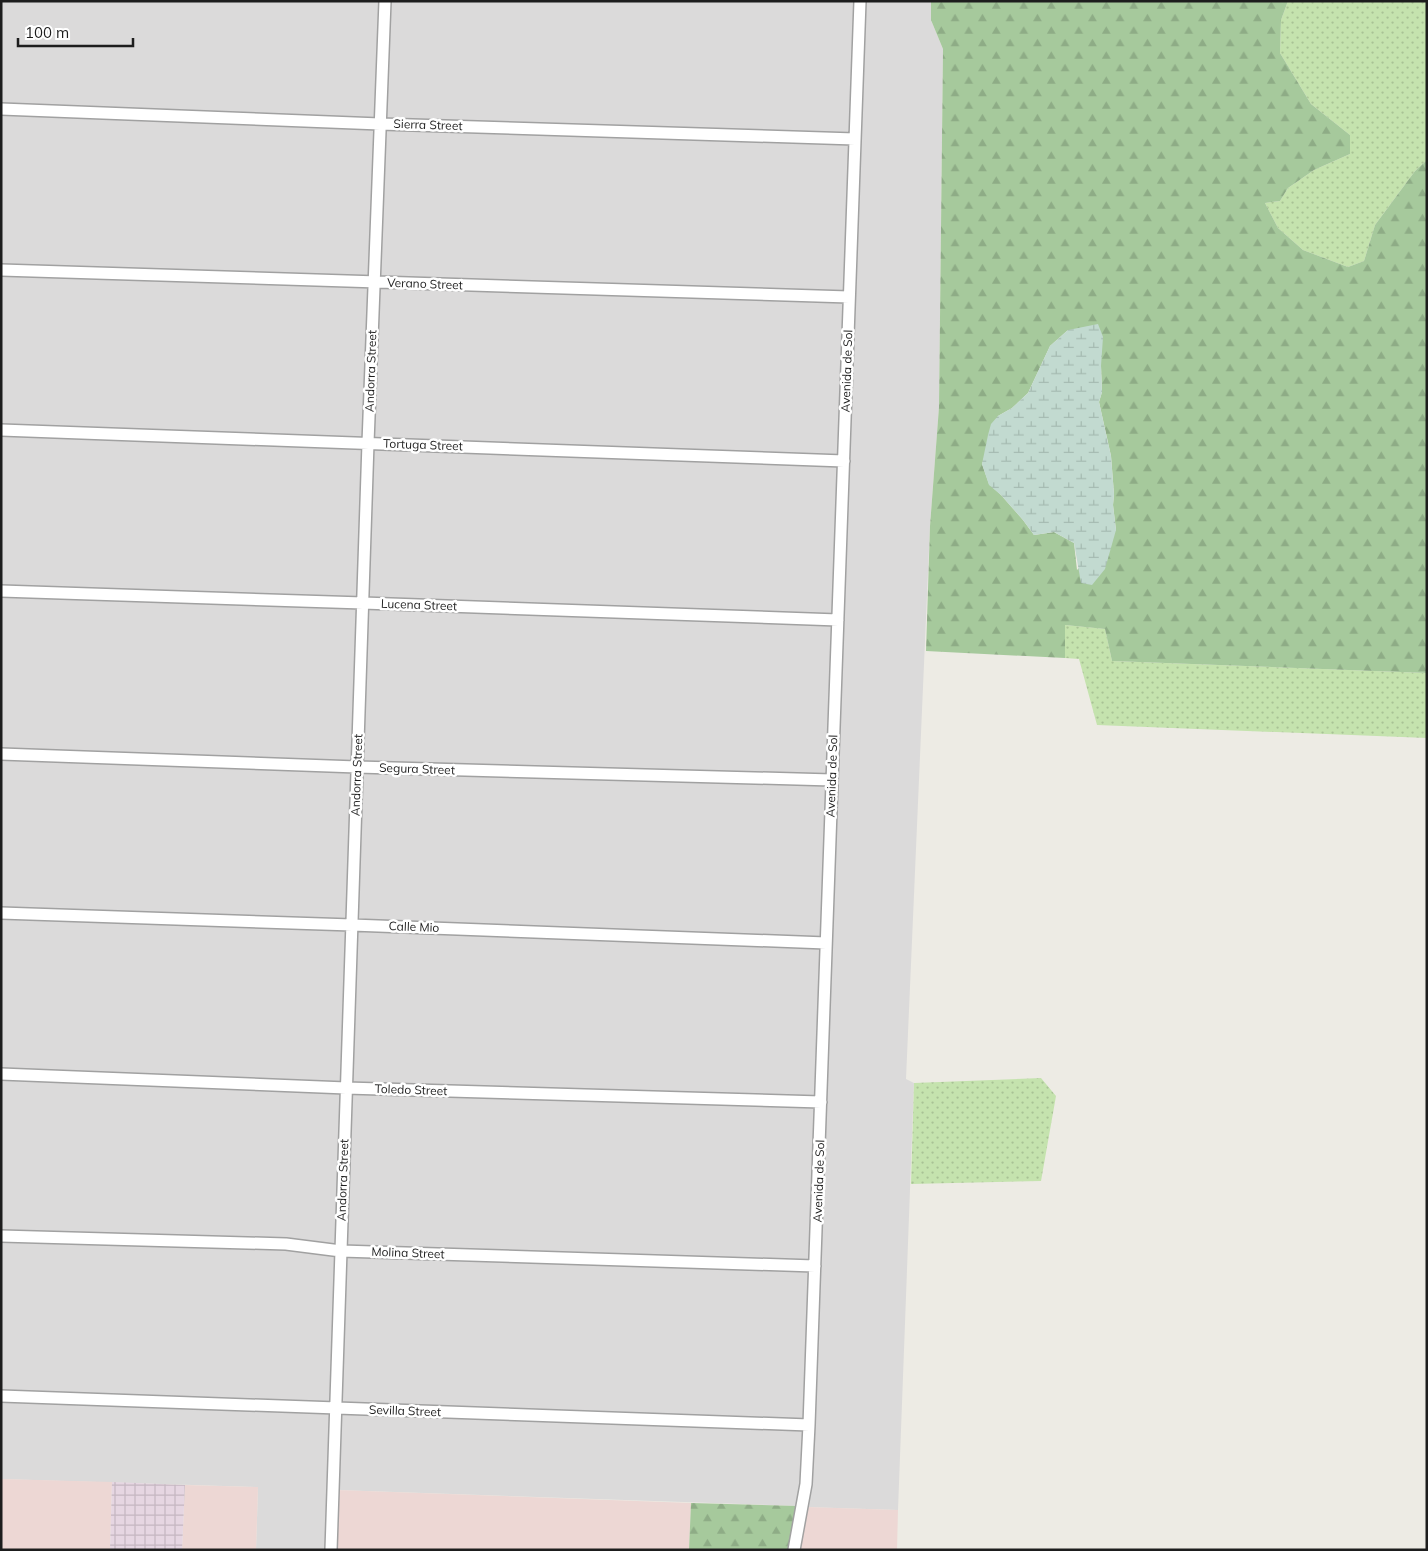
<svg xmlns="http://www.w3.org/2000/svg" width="1428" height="1551" font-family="Mulish,sans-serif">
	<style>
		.residential { fill: #dbdada }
		.commercial { fill: #edd7d4 }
		.industrial { fill: url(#industrial-grid) }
		.grass { fill: url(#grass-dots) }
		.forest { fill: url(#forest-firs); fill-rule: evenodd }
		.wetland { fill: url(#wetland-marsh) }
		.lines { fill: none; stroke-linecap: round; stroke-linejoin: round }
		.minor-casing { stroke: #a1a1a1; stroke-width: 14 }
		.minor { stroke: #fff; stroke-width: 11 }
		.labels { text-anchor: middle; stroke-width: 5; stroke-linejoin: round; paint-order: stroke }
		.street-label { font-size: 12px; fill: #1d1d1d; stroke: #fff }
	</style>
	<defs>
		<pattern id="industrial-grid" width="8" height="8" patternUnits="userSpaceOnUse" patternTransform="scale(1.25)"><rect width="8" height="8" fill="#e6d6e2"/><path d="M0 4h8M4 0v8" fill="none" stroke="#c5b7c1"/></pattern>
		<pattern id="grass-dots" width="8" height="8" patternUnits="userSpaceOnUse" patternTransform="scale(1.25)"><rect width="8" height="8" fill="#c5e3ae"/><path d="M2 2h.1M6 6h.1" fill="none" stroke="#a9c295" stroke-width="1.8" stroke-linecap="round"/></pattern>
		<pattern id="forest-firs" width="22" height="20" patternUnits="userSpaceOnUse" patternTransform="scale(1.25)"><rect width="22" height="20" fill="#a6c99c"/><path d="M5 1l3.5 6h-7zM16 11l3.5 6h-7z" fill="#8eac86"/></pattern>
		<pattern id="wetland-marsh" width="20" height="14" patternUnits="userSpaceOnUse" patternTransform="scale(1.25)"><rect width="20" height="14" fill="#c2dad0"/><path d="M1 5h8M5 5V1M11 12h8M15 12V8" fill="none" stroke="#a6bbb2"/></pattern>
	</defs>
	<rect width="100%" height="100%" fill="#edebe4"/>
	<!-- residential -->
	<path class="residential" d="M 1,1 L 381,1 L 377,119 L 1,104 Z
		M 389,1 L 857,1 L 851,135 L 384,120 Z
		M 864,1 L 931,1 L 931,20 L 943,49 L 939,407 L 930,526 L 906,1079 L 914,1083 L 898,1510 L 806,1507 Z
		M 1,113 L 376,128 L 370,278 L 1,265 Z
		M 384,128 L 851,143 L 845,293 L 378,278 Z
		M 1,274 L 370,287 L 364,439 L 1,426 Z
		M 378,287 L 845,302 L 841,456 L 372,439 Z
		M 1,434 L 364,448 L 360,598 L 1,587 Z
		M 371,448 L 840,465 L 834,615 L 367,598 Z
		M 1,596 L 359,607 L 353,762 L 1,749 Z
		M 367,607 L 833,624 L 828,776 L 361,763 Z
		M 1,758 L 353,771 L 349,920 L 1,909 Z
		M 361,772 L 828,785 L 822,939 L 356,920 Z
		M 1,918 L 348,929 L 343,1084 L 1,1069 Z
		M 356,929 L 822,948 L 817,1098 L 351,1084 Z
		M 1,1078 L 342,1092 L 337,1246 L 1,1232 Z
		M 350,1093 L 817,1107 L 811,1262 L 345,1247 Z
		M 1,1241 L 286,1249 L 337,1255 L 332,1404 L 1,1392 Z
		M 344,1256 L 811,1271 L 806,1420 L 340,1404 Z
		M 1,1401 L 332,1413 L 327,1550 L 256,1550 L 258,1487 L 1,1479 Z
		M 339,1413 L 805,1429 L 802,1484 L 798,1506 L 337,1490 Z"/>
	<!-- commercial -->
	<path class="commercial" d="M 1,1479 L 112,1482 L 110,1550 L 1,1550 Z
		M 185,1485 L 258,1487 L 256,1550 L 182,1550 Z
		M 337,1490 L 691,1503 L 689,1550 L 335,1550 Z
		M 806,1507 L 898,1510 L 897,1550 L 798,1550 Z"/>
	<!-- industrial -->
	<path class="industrial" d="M 112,1482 L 185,1485 L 182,1550 L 110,1550 Z"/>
	<!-- grass -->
	<path class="grass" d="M 1288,1 L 1427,1 L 1427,160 L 1415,171 L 1375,225 L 1364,261 L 1348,267 L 1303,250 L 1278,228 L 1265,203 L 1280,201 L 1288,188 L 1314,170 L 1350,154 L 1350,135 L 1311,104 L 1280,53 L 1281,20 Z
		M 1065,625 L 1105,629 L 1112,661 L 1427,673 L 1427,738 L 1097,725 L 1079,659 L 1065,658 Z
		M 1041,1078 L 1056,1096 L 1041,1181 L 911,1184 L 914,1083 Z"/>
	<!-- forest -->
	<path class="forest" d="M 931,1 L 1288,1 L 1281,20 L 1280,53 L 1311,104 L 1350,135 L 1350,154 L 1314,170 L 1288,188 L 1280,201 L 1265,203 L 1278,228 L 1303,250 L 1348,267 L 1364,261 L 1375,225 L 1415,171 L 1427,160 L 1427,673 L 1112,661 L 1105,629 L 1065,625 L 1065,658 L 926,651 L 930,526 L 939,407 L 943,49 L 931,20 ZM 1068,330 L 1101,366 L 1102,392 L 1099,402 L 1111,456 L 1114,494 L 1113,505 L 1116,530 L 1077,570 L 1074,543 L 1054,532 L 1034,535 L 1023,520 L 1001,495 L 989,484 L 982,464 L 998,416 L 1012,408 L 1028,393 L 1050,346 Z
		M 691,1503 L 798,1506 L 789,1550 L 689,1550 Z"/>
	<!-- wetland -->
	<path class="wetland" d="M 1098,324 L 1103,337 L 1101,366 L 1102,392 L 1099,402 L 1111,456 L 1114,494 L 1113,505 L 1116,530 L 1105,569 L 1092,585 L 1081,583 L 1074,543 L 1054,532 L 1034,535 L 1023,520 L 1001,495 L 989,485 L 982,464 L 988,435 L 991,424 L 998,416 L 1012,408 L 1028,393 L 1050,346 L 1068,330 Z"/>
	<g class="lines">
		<defs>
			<path id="minor" d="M 1,109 L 380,124 L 855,139
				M 1,270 L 849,297
				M 1,430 L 844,461
				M 1,591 L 363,603 L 838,620
				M 1,754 L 357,767 L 832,780
				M 1,913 L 352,925 L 826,943
				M 1,1074 L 346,1088 L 821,1102
				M 1,1236 L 286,1244 L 341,1251 L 815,1266
				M 1,1396 L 809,1425
				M 331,1550 L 368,443 L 385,1
				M 794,1550 L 806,1484 L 809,1425 L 860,1"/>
		</defs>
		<!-- minor casing -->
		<use href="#minor" class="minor-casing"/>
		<!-- minor -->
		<use href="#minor" class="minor"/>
	</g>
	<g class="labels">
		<!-- street labels -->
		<g class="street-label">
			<text transform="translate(428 125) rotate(2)" y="4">Sierra Street</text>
			<text transform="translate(425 284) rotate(2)" y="4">Verano Street</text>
			<text transform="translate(371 371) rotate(-88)" y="4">Andorra Street</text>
			<text transform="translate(847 371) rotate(-88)" y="4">Avenida de Sol</text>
			<text transform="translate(423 445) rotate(2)" y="4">Tortuga Street</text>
			<text transform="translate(419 605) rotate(2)" y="4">Lucena Street</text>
			<text transform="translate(417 769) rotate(2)" y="4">Segura Street</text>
			<text transform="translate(357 775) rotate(-88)" y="4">Andorra Street</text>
			<text transform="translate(832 776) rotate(-88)" y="4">Avenida de Sol</text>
			<text transform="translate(414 927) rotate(2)" y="4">Calle Mio</text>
			<text transform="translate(411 1090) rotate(2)" y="4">Toledo Street</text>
			<text transform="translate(343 1180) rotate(-88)" y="4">Andorra Street</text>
			<text transform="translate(819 1181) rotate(-88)" y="4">Avenida de Sol</text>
			<text transform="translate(408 1253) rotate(2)" y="4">Molina Street</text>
			<text transform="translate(405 1411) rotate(2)" y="4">Sevilla Street</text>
		</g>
	</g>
	<!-- border -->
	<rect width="1428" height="1551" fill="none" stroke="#1d1d1d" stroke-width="5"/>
	<!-- scale -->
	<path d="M18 38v8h115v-8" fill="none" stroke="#1d1d1d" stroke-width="2.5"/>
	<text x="25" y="38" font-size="15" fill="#1d1d1d" stroke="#ffffff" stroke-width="4" paint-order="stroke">100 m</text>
</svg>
